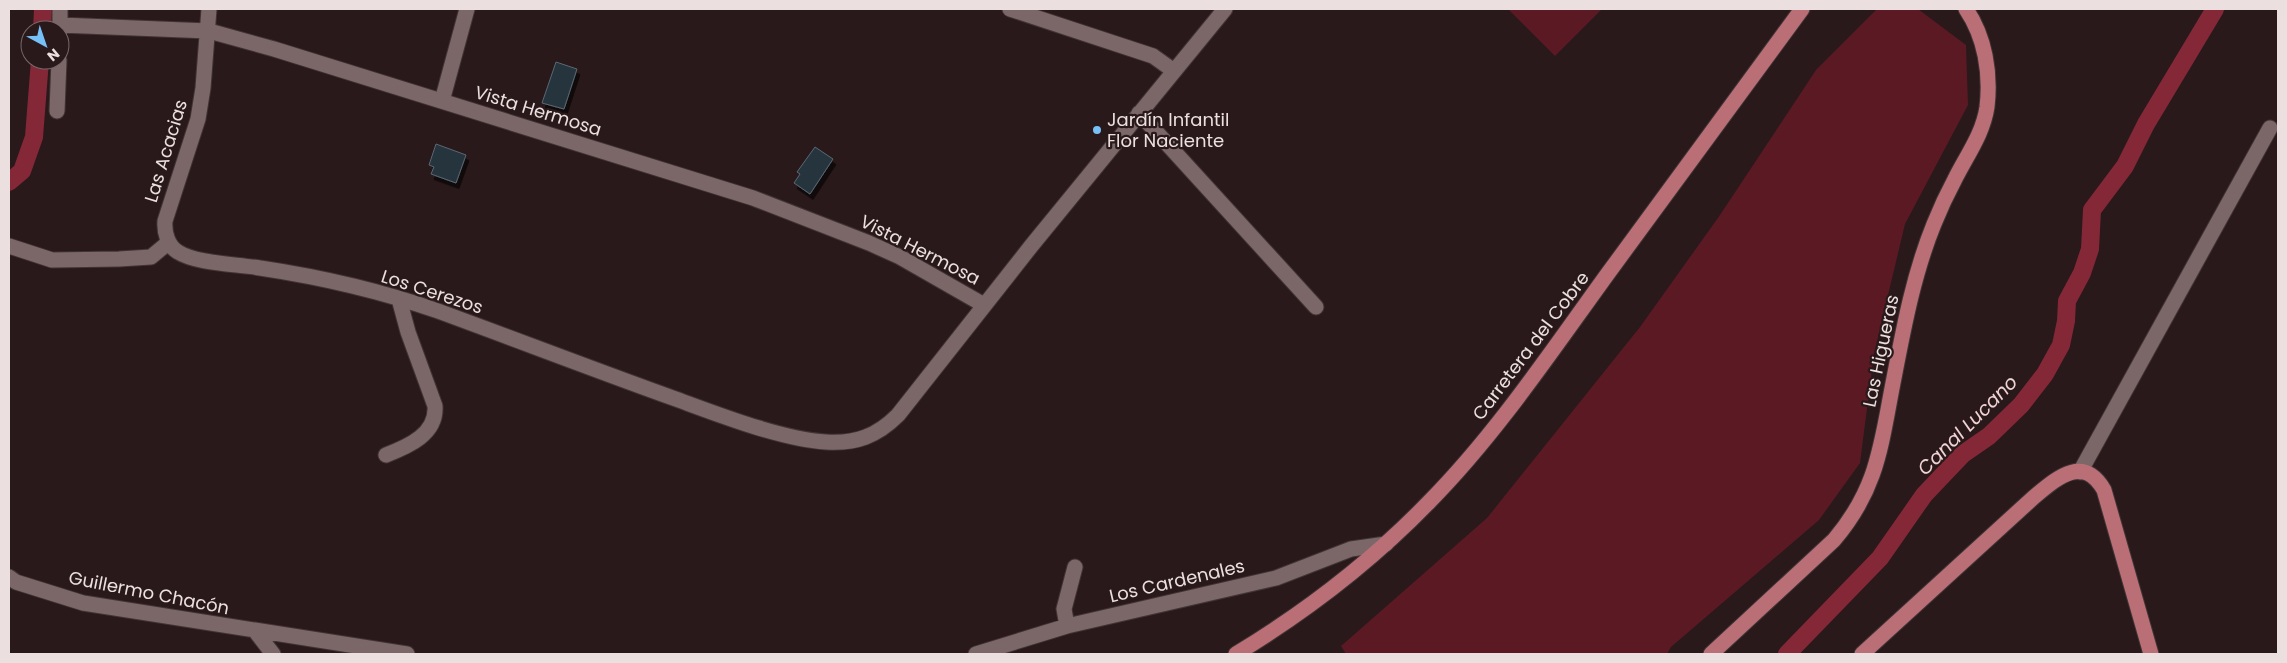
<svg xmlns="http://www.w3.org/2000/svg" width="2287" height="663" font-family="Poppins,sans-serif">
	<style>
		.green { fill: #5b1924 }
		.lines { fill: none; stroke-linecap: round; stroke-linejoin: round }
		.canal { stroke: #842837; stroke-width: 18 }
		.building { fill: #26343e; stroke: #5a6874; filter: url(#shadow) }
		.minor-casing { stroke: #413435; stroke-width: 17 }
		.major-casing { stroke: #413435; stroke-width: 17 }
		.minor { stroke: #7c6768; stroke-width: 15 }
		.major { stroke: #ba6f76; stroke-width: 15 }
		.poi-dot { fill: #77c0f7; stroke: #29191a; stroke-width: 2 }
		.labels { text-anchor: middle; stroke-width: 4.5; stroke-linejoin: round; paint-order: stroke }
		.street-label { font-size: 18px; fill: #ebdfe0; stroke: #29191a }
		.poi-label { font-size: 18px; fill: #ebdfe0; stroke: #29191a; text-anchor: start }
		.water-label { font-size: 19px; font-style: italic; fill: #f0d4d5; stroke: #29191a }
	</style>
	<defs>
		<filter id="shadow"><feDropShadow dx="3" dy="5.5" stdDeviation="0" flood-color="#0009"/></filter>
	</defs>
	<rect width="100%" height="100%" fill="#29191a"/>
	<!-- green -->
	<path class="green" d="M 1508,9 L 1602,9 L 1555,56 Z
		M 1877,9 L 1918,9 L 1966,45 L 1968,105 L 1905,224 L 1874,354 L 1860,463 L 1819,520 L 1671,647 L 1667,654 L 1346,654 L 1341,646 L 1487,518 L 1640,327 L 1720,215 L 1816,70 Z"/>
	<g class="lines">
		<!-- canal -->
		<path class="canal" d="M 42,30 L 43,9
			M 9,182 L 22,171 L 34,137 L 40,60
			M 1787,654 L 1880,558 L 1924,495 L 1942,476 L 1963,454 L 1989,436 L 2021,405 L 2045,374 L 2061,345 L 2066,321 L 2067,301 L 2082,273 L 2090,249 L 2092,210 L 2125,166 L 2146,124 L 2215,9"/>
	</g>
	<!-- building -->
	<path class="building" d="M 556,62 L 577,69 L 564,109 L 542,103 Z
		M 436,144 L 466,155 L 456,183 L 431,174 L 434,167 L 429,165 Z
		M 815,147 L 833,159 L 810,194 L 794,183 L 800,174 L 797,172 Z"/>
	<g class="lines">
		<defs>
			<path id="minor" d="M 209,9 L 203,88 L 198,119 L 165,221 C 164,233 168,246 178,252 C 197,264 238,264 260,268 C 320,277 381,291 438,311 C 517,340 595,370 673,398 C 717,414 780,439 826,442 C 856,444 877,436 898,415 L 1032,245 L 1225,9
				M 1010,9 L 1153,56 L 1174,71
				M 60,25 L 209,31 L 274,49 L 753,198 L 869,243 L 900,257 L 984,305
				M 60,30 L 60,9
				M 442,101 L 467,9
				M 57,111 L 59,60
				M 1139,113 L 1316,307
				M 9,246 L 52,260 L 119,259 L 151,257 L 169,242
				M 386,455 C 409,446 437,434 435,406 L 408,332 L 399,299
				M 2080,472 L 2270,128
				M 9,577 L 16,582 L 83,603 L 407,654
				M 1067,626 L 1064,609 L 1075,567
				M 256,632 L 273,654
				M 976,654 L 1067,626 L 1276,578 L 1351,549 L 1386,544"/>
			<path id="major" d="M 1236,654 C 1307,611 1372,561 1430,501 C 1497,433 1553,349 1609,272 C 1674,184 1738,96 1802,9
				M 1711,654 L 1834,540 C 1879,487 1881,443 1894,378 C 1904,326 1914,273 1934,224 C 1940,209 1947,194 1955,179 C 1967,155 1983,134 1987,107 C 1991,73 1985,37 1966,9
				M 1862,654 L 2034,497 C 2057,478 2083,454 2104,490 L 2151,654"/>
		</defs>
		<!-- minor casing -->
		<use href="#minor" class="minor-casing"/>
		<!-- major casing -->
		<use href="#major" class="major-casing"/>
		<!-- minor -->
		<use href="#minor" class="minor"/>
		<!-- major -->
		<use href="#major" class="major"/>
	</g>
	<!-- markers -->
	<circle class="poi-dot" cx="1097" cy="130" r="5"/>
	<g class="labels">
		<!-- street labels -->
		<g class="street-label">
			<text transform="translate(538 111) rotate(17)" y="6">Vista Hermosa</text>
			<text transform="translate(166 151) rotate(-73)" y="6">Las Acacias</text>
			<text transform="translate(920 250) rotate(27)" y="6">Vista Hermosa</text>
			<text transform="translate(432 292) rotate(18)" y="6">Los Cerezos</text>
			<text transform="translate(1531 346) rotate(-53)" y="6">Carretera del Cobre</text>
			<text transform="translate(1881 351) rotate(-78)" y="6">Las Higueras</text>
			<text transform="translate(1177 581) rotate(-13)" y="6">Los Cardenales</text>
			<text transform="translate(149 593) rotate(11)" y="6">Guillermo Chacón</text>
		</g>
		<!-- poi labels -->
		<g class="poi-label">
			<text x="1107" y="126">Jardín Infantil<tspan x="1107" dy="21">Flor Naciente</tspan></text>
		</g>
		<!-- water labels -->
		<g class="water-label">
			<text transform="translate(1967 425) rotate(-45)" y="7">Canal Lucano</text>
		</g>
	</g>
	<!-- border -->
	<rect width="2287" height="663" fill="none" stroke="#ebdfe0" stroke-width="20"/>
	<!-- north arrow -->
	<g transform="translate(45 45) rotate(140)"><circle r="24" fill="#29191a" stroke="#776869"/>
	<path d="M0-4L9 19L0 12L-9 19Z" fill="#77c0f7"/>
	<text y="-8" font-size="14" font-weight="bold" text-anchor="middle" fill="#ebdfe0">N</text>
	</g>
</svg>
